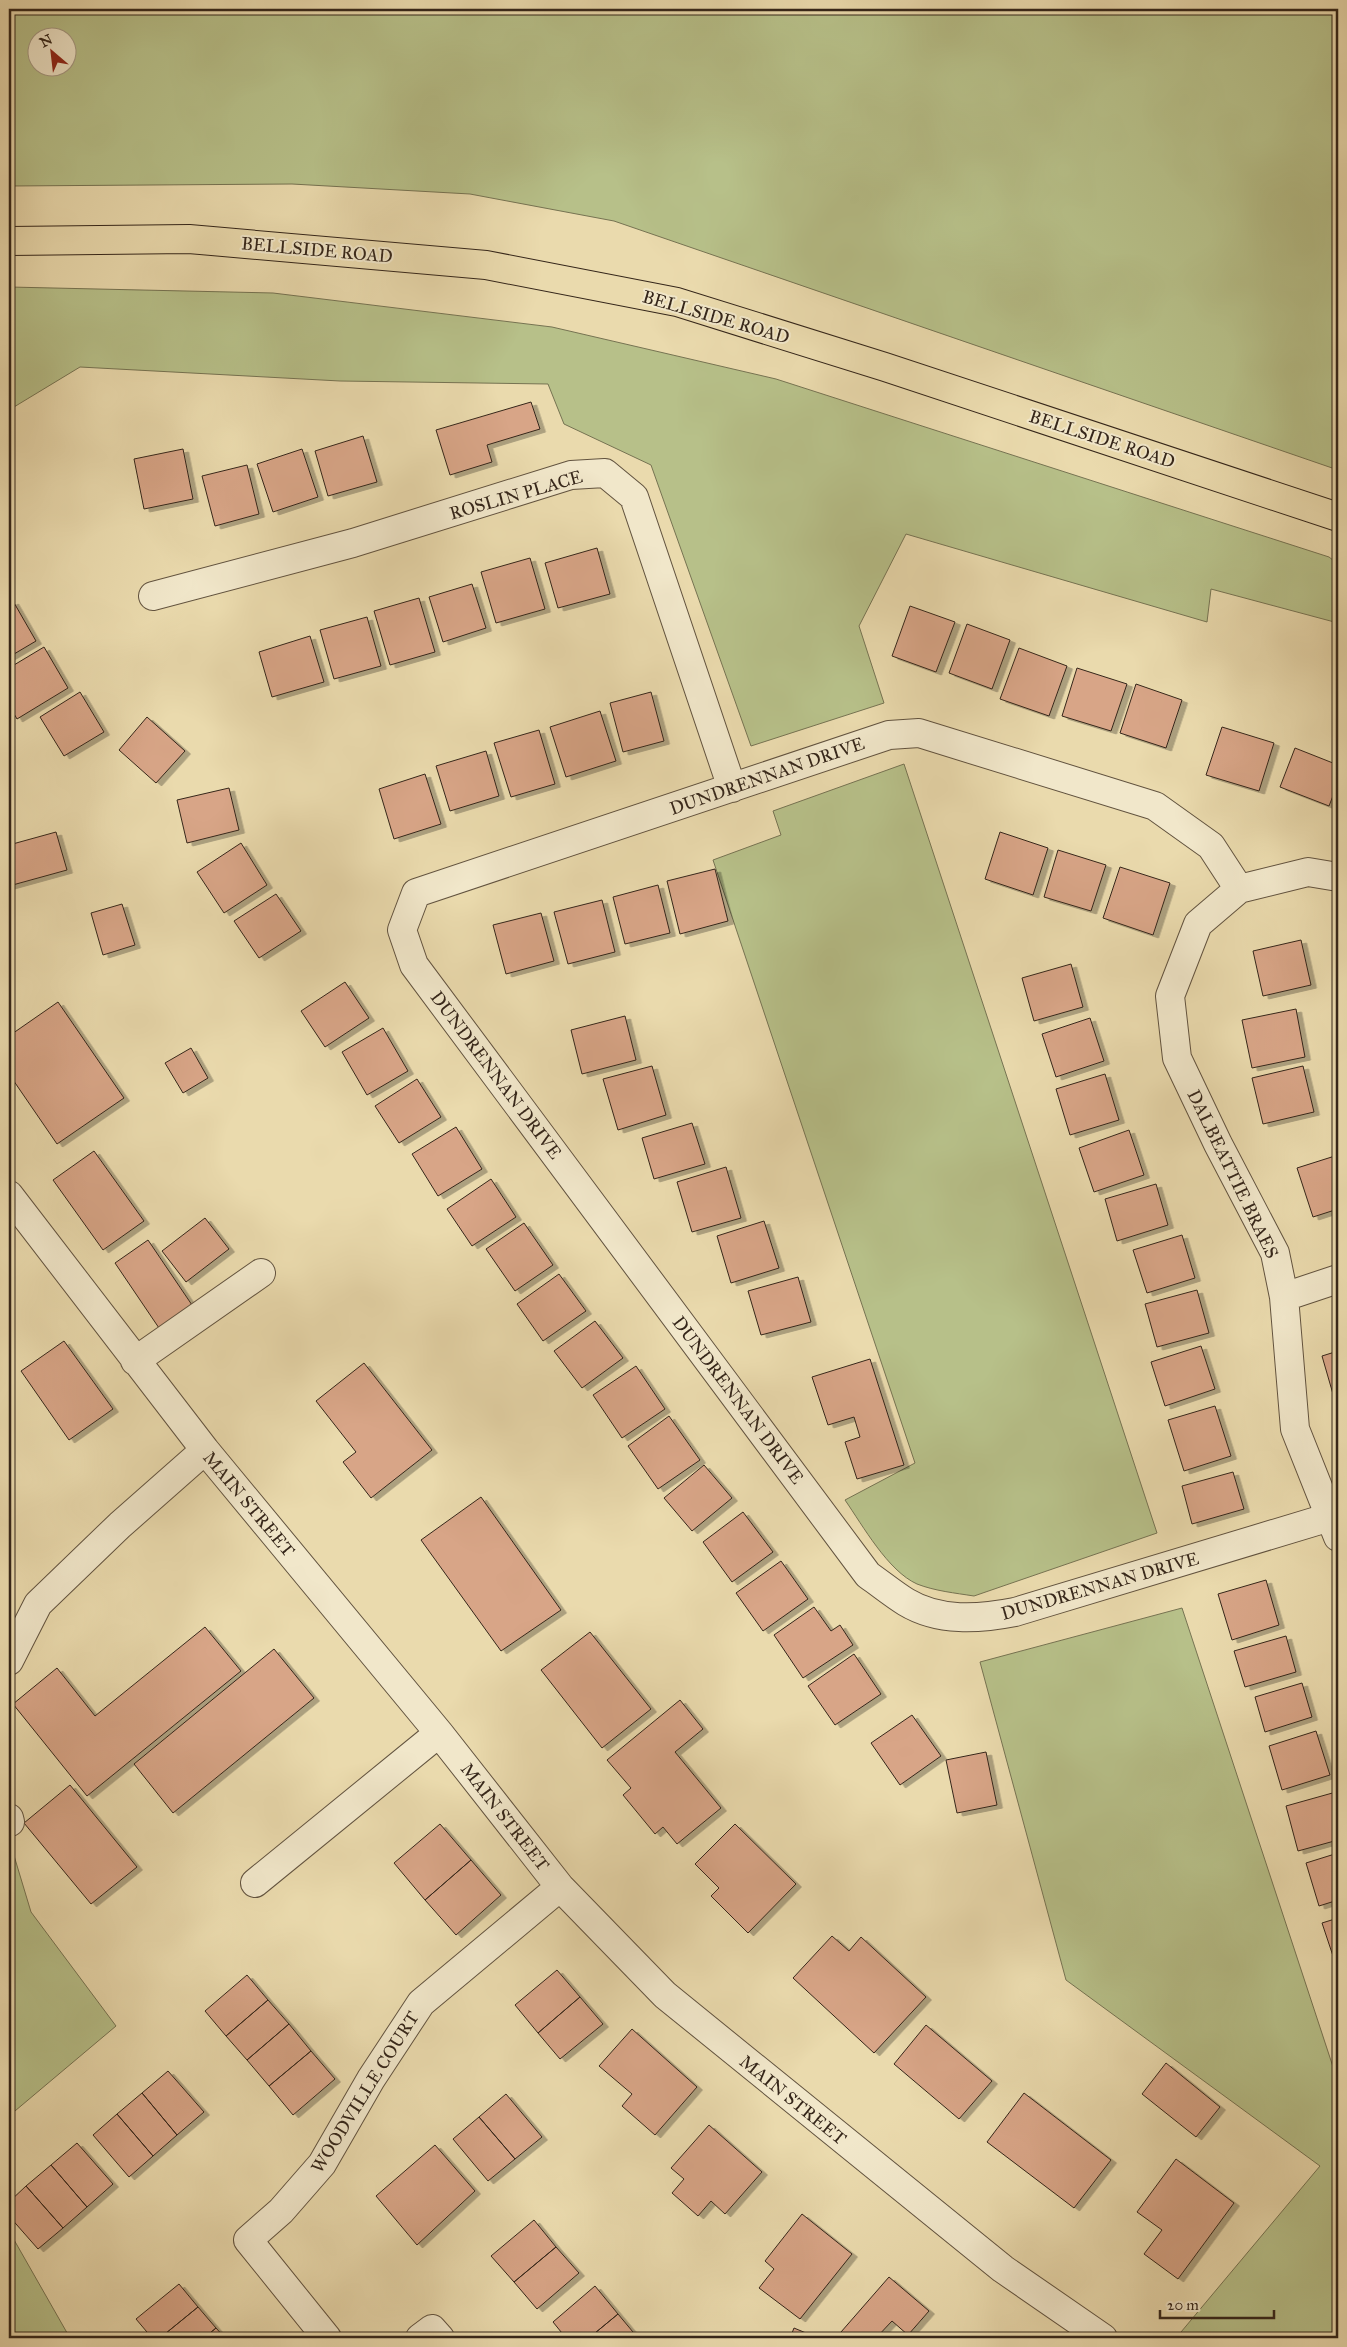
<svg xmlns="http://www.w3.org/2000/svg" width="1347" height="2347" font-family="'IM FELL Great Primer',serif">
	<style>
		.green { fill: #b7c089; stroke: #767352; fill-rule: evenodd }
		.building { fill: #d8a587; stroke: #35261a; filter: url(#shadow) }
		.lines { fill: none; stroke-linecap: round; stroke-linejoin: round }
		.minor-casing { stroke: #62533f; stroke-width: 30 }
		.major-casing { stroke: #35261a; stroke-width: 30 }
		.minor { stroke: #f1e7ca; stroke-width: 28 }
		.major { stroke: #eadaad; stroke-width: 28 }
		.labels { text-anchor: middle; stroke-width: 4; stroke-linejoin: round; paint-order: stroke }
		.street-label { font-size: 18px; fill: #35261a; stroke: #f1e7ca }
	</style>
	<defs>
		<filter id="shadow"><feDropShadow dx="5.5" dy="3" stdDeviation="0" flood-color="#0004"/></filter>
	</defs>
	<rect width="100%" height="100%" fill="#eadaad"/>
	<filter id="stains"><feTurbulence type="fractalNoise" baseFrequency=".004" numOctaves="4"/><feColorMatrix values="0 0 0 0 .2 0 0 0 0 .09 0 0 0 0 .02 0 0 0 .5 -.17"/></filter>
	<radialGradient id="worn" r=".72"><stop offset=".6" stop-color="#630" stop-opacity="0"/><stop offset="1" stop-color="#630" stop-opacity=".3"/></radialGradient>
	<!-- green -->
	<path class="green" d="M 9,9 L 1338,9 L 1338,470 L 614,221 L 470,194 L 292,184 L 9,186 ZM 38,38 L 68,38 L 68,68 L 38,68 Z
		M 9,287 L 273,293 L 552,327 L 776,379 L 1329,557 L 1338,564 L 1338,623 L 1211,589 L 1207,622 L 906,534 L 859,626 L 884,703 L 751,746 L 651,465 L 564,424 L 548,384 L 340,381 L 80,367 L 9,410 Z
		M 904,764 L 1157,1533 L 974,1596 C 955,1593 935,1591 917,1584 C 888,1571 863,1526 845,1500 L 915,1463 L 713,860 L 781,835 L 773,811 Z
		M 1182,1608 L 1338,2082 L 1338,2338 L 1176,2338 L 1320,2166 L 1066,1980 L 980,1662 Z
		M 9,1839 L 31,1912 L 116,2026 L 9,2116 Z
		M 9,2231 L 70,2338 L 9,2338 Z"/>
	<!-- building -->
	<path class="building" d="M 531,402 L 540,429 L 487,445 L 492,462 L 450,475 L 436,430 Z
		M 363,436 L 377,482 L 328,496 L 315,451 Z
		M 183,449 L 193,499 L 144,509 L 134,459 Z
		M 302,449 L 318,497 L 273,512 L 257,464 Z
		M 247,465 L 259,514 L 215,526 L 202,476 Z
		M 597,548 L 610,594 L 558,608 L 545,563 Z
		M 530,558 L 545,609 L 496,623 L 481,572 Z
		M 472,584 L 486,628 L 443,642 L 429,597 Z
		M 419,598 L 435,652 L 390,665 L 374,611 Z
		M 13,601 L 36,641 L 9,657 L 9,603 Z
		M 910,606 L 955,622 L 936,672 L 892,656 Z
		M 367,617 L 381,666 L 334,679 L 320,630 Z
		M 967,624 L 1010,640 L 992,689 L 949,673 Z
		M 310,636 L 324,682 L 272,697 L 259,652 Z
		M 44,647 L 68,688 L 17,719 L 9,705 L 9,668 Z
		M 1019,648 L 1067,666 L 1049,716 L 1000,699 Z
		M 1077,668 L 1127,684 L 1111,731 L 1062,716 Z
		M 1136,684 L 1182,700 L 1166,748 L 1120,733 Z
		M 80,692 L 104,732 L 64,756 L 40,717 Z
		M 651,692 L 664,741 L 623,752 L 610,703 Z
		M 600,711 L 616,761 L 566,777 L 550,727 Z
		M 147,717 L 185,751 L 156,783 L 119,750 Z
		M 1222,727 L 1274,743 L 1259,791 L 1206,775 Z
		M 539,730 L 555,784 L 511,797 L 494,743 Z
		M 1295,748 L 1338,765 L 1338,783 L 1329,806 L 1280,787 Z
		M 486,751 L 499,796 L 450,811 L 436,766 Z
		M 425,774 L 441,824 L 394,839 L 379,789 Z
		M 229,788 L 239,830 L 187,843 L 177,800 Z
		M 56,832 L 67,870 L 9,886 L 9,845 Z
		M 1000,832 L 1048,848 L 1033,895 L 985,879 Z
		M 241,843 L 267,885 L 224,913 L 197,872 Z
		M 1058,850 L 1106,865 L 1091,911 L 1044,897 Z
		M 1120,867 L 1170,883 L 1153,935 L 1103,918 Z
		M 715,869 L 728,921 L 680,934 L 667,881 Z
		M 658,885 L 670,933 L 625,944 L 613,897 Z
		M 276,894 L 301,931 L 259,958 L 234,921 Z
		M 602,900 L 615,952 L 568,964 L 554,912 Z
		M 122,904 L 135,945 L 103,955 L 91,913 Z
		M 541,913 L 554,961 L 506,974 L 493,925 Z
		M 1301,940 L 1311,985 L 1263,996 L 1253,951 Z
		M 1071,964 L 1083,1007 L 1034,1021 L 1022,978 Z
		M 345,982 L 369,1018 L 325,1047 L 301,1011 Z
		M 58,1002 L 124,1098 L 57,1144 L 9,1074 L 9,1036 Z
		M 1296,1009 L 1305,1057 L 1252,1068 L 1242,1020 Z
		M 625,1016 L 636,1060 L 582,1074 L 571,1030 Z
		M 1090,1018 L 1104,1061 L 1056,1077 L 1042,1034 Z
		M 383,1028 L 408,1071 L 367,1095 L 342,1052 Z
		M 191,1048 L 208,1078 L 183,1093 L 165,1063 Z
		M 652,1066 L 666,1115 L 618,1130 L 603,1079 Z
		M 1303,1066 L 1314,1112 L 1263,1124 L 1252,1078 Z
		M 1105,1074 L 1119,1120 L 1070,1135 L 1056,1089 Z
		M 417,1079 L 441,1117 L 399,1143 L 375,1106 Z
		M 692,1123 L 705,1164 L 654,1179 L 642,1138 Z
		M 456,1127 L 482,1169 L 438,1196 L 412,1154 Z
		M 1129,1130 L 1144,1175 L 1094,1192 L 1079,1148 Z
		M 94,1151 L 144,1221 L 103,1250 L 53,1180 Z
		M 1338,1155 L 1338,1209 L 1313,1217 L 1297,1168 Z
		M 726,1167 L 741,1218 L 692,1232 L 677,1182 Z
		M 491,1179 L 516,1217 L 472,1246 L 447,1209 Z
		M 1156,1184 L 1168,1225 L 1117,1241 L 1105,1199 Z
		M 205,1218 L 229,1249 L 186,1282 L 162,1251 Z
		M 764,1221 L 779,1268 L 731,1283 L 717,1236 Z
		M 524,1223 L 553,1265 L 515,1291 L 486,1249 Z
		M 1182,1235 L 1195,1278 L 1147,1293 L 1133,1250 Z
		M 148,1240 L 192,1305 L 159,1328 L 115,1263 Z
		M 559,1274 L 586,1311 L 543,1341 L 517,1304 Z
		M 798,1277 L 811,1322 L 761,1335 L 748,1291 Z
		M 1197,1290 L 1209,1333 L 1157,1347 L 1145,1304 Z
		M 595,1321 L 623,1358 L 582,1388 L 554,1351 Z
		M 64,1341 L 113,1409 L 69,1440 L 21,1371 Z
		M 1201,1346 L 1215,1389 L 1165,1406 L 1151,1362 Z
		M 1338,1351 L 1338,1400 L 1335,1401 L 1322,1356 Z
		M 870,1359 L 904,1465 L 857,1479 L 845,1442 L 860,1437 L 854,1417 L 828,1425 L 812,1377 Z
		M 364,1363 L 432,1450 L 371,1498 L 343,1462 L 356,1452 L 316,1401 Z
		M 636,1366 L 665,1409 L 622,1438 L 593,1395 Z
		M 1215,1406 L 1231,1456 L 1184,1471 L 1168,1420 Z
		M 669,1416 L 700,1460 L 658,1489 L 628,1446 Z
		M 704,1465 L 732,1498 L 692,1531 L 664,1498 Z
		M 1233,1472 L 1244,1509 L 1192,1524 L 1182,1486 Z
		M 481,1497 L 561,1610 L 501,1651 L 421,1540 Z
		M 743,1512 L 773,1552 L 732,1582 L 703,1542 Z
		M 781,1561 L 808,1599 L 763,1631 L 736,1593 Z
		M 1266,1580 L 1279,1625 L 1232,1640 L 1218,1594 Z
		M 814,1607 L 831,1631 L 840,1625 L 853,1645 L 803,1678 L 774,1635 Z
		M 205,1627 L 241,1671 L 87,1796 L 13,1704 L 57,1668 L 95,1716 Z
		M 590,1632 L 651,1709 L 602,1748 L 541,1670 Z
		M 1286,1636 L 1296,1672 L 1245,1687 L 1234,1651 Z
		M 274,1649 L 314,1698 L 173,1813 L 134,1764 Z
		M 854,1654 L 881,1694 L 835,1725 L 808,1686 Z
		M 1302,1683 L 1312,1717 L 1265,1732 L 1255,1697 Z
		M 680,1700 L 703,1729 L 675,1752 L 721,1808 L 677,1844 L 663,1827 L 655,1834 L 623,1795 L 631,1788 L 607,1760 Z
		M 912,1715 L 941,1756 L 900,1785 L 871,1743 Z
		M 1316,1731 L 1330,1775 L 1282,1790 L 1269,1746 Z
		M 986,1752 L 997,1805 L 957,1813 L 946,1760 Z
		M 70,1785 L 137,1867 L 91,1904 L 24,1823 Z
		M 1336,1792 L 1338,1801 L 1338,1840 L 1298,1851 L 1286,1806 Z
		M 440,1824 L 471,1860 L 425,1900 L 394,1863 Z
		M 735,1824 L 796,1884 L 748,1933 L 711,1896 L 719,1888 L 695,1864 Z
		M 1338,1853 L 1338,1900 L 1319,1906 L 1306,1863 Z
		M 471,1860 L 501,1895 L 456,1935 L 425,1900 Z
		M 1338,1918 L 1338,1964 L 1336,1965 L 1322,1923 Z
		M 832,1936 L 849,1951 L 861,1937 L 926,1997 L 874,2053 L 793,1978 Z
		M 557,1970 L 580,1997 L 538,2033 L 515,2005 Z
		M 247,1975 L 268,2000 L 226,2036 L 205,2011 Z
		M 580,1997 L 603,2024 L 560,2059 L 538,2033 Z
		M 268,2000 L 289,2024 L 247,2060 L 226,2036 Z
		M 289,2024 L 311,2051 L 269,2086 L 247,2060 Z
		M 926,2025 L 992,2081 L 959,2119 L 894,2064 Z
		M 632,2029 L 697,2087 L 655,2135 L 622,2106 L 632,2094 L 599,2066 Z
		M 311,2051 L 335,2079 L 293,2115 L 269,2086 Z
		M 1166,2063 L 1220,2107 L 1196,2137 L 1142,2094 Z
		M 168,2071 L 204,2112 L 177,2135 L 142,2093 Z
		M 142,2093 L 177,2135 L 153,2156 L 117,2114 Z
		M 1024,2093 L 1111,2160 L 1074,2208 L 987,2142 Z
		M 506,2094 L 542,2137 L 515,2159 L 479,2117 Z
		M 117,2114 L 153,2156 L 129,2177 L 93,2135 Z
		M 479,2117 L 515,2159 L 488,2181 L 453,2139 Z
		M 709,2125 L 762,2172 L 725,2214 L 711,2201 L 698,2216 L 672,2193 L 684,2179 L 671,2168 Z
		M 77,2143 L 113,2184 L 87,2207 L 51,2165 Z
		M 435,2145 L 475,2191 L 417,2245 L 376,2196 Z
		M 1176,2159 L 1234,2203 L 1178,2279 L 1144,2254 L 1162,2230 L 1137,2212 Z
		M 51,2165 L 87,2207 L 63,2228 L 26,2186 Z
		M 26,2186 L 63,2228 L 38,2249 L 9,2216 L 9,2202 Z
		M 802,2214 L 852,2254 L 800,2319 L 759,2288 L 774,2269 L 765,2261 Z
		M 534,2220 L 556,2247 L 514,2282 L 491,2256 Z
		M 556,2247 L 579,2273 L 537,2309 L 514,2282 Z
		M 889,2277 L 929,2311 L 908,2335 L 892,2321 L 876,2338 L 848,2338 L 841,2332 Z
		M 179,2284 L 198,2307 L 160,2338 L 152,2338 L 136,2319 Z
		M 595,2286 L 618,2314 L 589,2338 L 566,2338 L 553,2322 Z
		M 198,2307 L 216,2328 L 204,2338 L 160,2338 Z
		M 618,2314 L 638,2338 L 589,2338 Z
		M 216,2328 L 225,2338 L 204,2338 Z
		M 794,2328 L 818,2338 L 790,2338 Z"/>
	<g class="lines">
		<defs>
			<path id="minor" d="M 153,596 L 353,543 L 571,475 L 605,473 L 634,497 L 732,788
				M 1338,877 L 1308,872 L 1239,889 L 1198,924 L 1170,996 L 1177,1058 L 1218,1144 L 1275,1253 L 1284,1297 L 1295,1429 L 1338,1537
				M 1239,889 L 1211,846 L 1155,806 L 919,733 L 889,735 L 416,893 L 402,930 L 414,965 L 868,1575 C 881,1584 893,1594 906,1602 C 939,1622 979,1619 1015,1612 L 1330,1517
				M 9,1195 L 205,1450 L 439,1733 L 560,1887 L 665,1995 L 1003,2269 L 1103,2338
				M 1284,1297 L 1338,1279
				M 135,1361 L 261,1273
				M 9,1661 L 38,1604 L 120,1525 L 205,1450
				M 9,1818 L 10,1822
				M 255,1883 L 439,1733
				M 327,2338 L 248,2240 L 281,2211 L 322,2164 L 371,2079 L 421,2003 L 560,1887
				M 420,2338 L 432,2329 L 440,2338"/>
			<path id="major" d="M 9,241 L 189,239 L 486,265 L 677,302 L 885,367 L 1338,517"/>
		</defs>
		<!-- minor casing -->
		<use href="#minor" class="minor-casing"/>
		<!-- major casing -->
		<use href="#major" class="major-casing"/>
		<!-- minor -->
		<use href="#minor" class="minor"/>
		<!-- major -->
		<use href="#major" class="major"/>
	</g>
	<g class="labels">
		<!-- street labels -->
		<g class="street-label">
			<text transform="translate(317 250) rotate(5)" y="6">BELLSIDE ROAD</text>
			<text transform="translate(716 317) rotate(16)" y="6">BELLSIDE ROAD</text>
			<text transform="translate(1102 439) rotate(18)" y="6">BELLSIDE ROAD</text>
			<text transform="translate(516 495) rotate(-16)" y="6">ROSLIN PLACE</text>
			<text transform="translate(767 776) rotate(-19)" y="6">DUNDRENNAN DRIVE</text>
			<text transform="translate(496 1075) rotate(53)" y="6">DUNDRENNAN DRIVE</text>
			<text transform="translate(1233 1174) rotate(64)" y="6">DALBEATTIE BRAES</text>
			<text transform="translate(738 1400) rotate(53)" y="6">DUNDRENNAN DRIVE</text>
			<text transform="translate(249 1504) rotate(50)" y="6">MAIN STREET</text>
			<text transform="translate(1100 1586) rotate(-16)" y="6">DUNDRENNAN DRIVE</text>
			<text transform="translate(505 1817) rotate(52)" y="6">MAIN STREET</text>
			<text transform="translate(365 2092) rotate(-58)" y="6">WOODVILLE COURT</text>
			<text transform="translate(793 2100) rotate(39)" y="6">MAIN STREET</text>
		</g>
	</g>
	<!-- margin -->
	<rect width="1347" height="2347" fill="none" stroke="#eadaad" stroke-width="30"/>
	<rect x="10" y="10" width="1327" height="2327" fill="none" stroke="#35261a" stroke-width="2.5"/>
	<rect x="15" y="15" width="1317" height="2317" fill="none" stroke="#35261a"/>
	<!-- north arrow -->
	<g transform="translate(52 52) rotate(332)"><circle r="24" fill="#f1e7ca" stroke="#a69a84"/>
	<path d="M0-4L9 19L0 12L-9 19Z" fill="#8f2418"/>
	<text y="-8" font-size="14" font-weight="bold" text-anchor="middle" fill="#35261a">N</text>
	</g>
	<!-- scale -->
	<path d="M1160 2310v8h114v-8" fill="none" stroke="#35261a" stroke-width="2.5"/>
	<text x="1167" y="2310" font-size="15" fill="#35261a" stroke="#f1e7ca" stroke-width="4" paint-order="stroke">20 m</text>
	<rect width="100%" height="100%" filter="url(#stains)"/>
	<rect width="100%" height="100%" fill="url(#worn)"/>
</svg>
